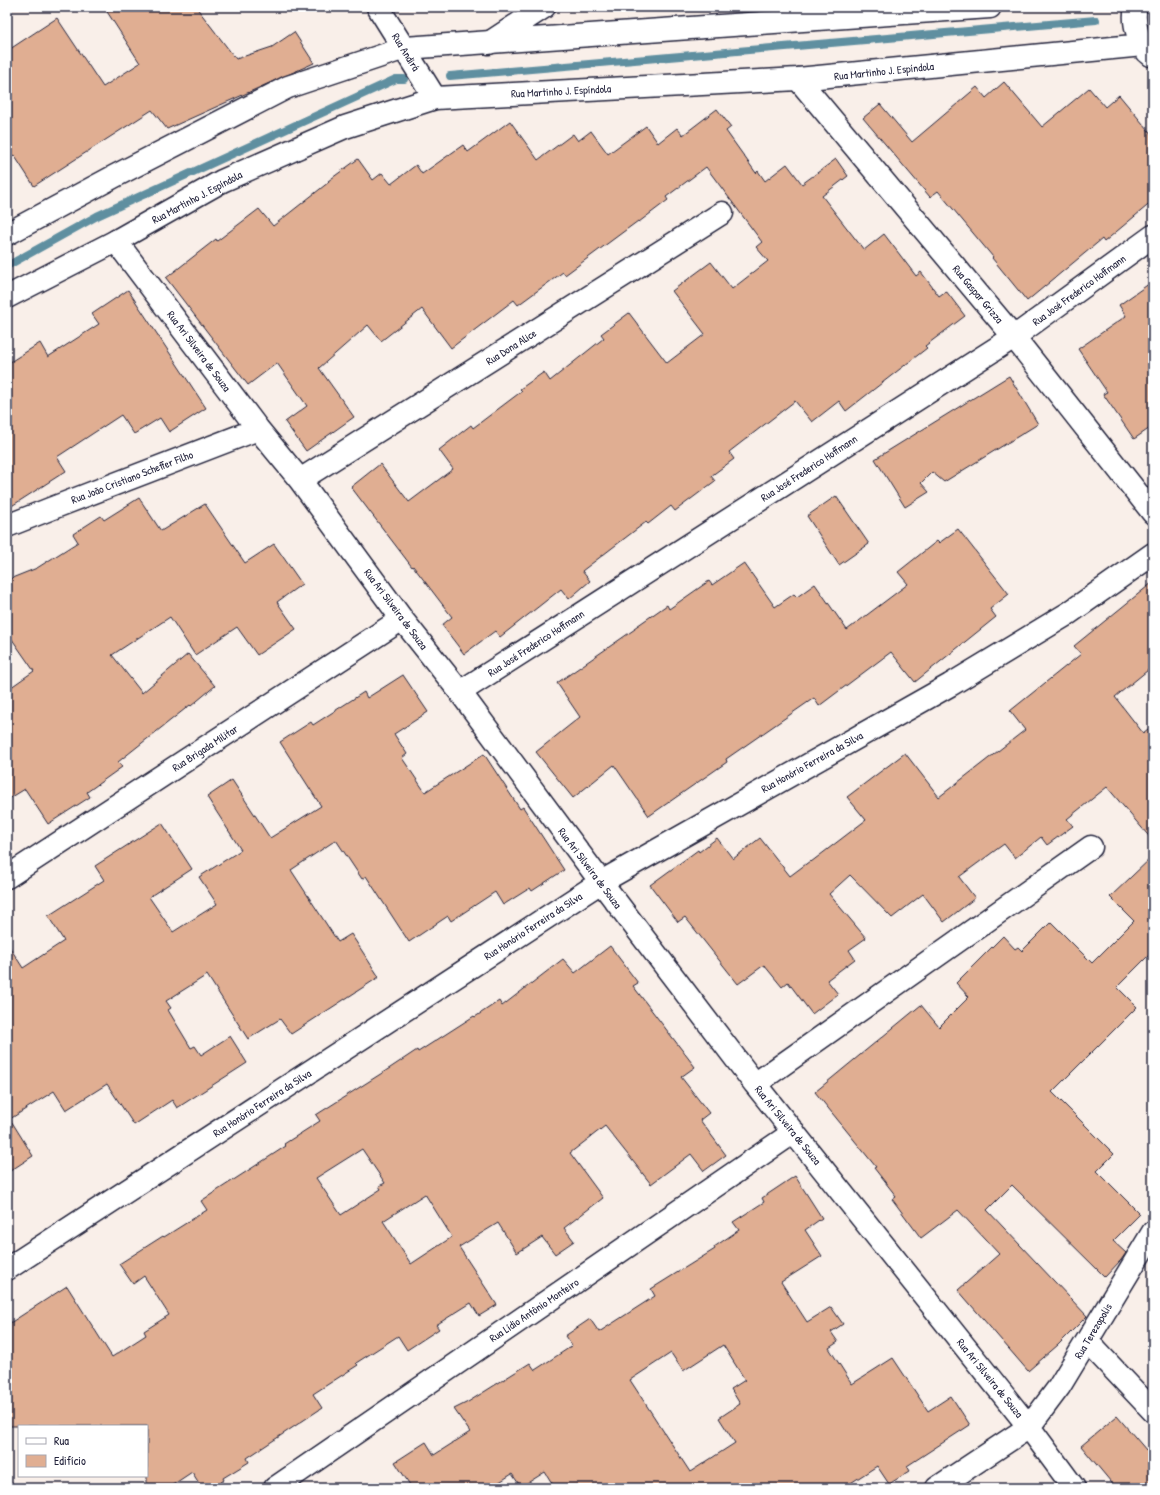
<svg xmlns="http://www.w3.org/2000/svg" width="1160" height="1495" font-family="'Patrick Hand',sans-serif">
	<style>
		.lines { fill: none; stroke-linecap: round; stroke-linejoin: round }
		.stream { stroke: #5f8fa0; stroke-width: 8 }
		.building { fill: #e0ae92; stroke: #22223b; fill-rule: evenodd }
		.street-casing { stroke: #22223b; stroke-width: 25 }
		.secondary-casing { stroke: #22223b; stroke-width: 25 }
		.street { stroke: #fff; stroke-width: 22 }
		.secondary { stroke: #fff; stroke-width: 22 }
		.labels { text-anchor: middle; stroke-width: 3; stroke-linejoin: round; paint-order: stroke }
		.street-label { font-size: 11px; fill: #22223b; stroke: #fff }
	</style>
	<rect width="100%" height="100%" fill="#f9efe9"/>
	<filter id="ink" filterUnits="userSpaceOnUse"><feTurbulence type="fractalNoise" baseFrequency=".025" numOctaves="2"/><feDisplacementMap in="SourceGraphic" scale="8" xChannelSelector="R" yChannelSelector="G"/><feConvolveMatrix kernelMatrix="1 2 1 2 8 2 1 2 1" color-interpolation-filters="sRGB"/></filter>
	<g filter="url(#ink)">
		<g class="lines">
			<!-- stream -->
			<path class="stream" d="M 450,76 L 1096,20
				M 7,266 L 97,216 L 396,79 L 404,79"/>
		</g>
		<!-- building -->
		<path class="building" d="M 104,7 L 196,7 L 236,59 L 272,47 L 294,32 L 314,63 L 167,129 L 152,110 L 34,186 L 14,155 L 7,160 L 7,51 L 57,18 L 103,87 L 140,63 Z
			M 1004,82 L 1042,127 L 1089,88 L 1105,107 L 1119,95 L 1153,136 L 1153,201 L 1104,242 L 1102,239 L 1027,301 L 992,258 L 993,257 L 938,191 L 930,197 L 863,118 L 880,104 L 912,142 L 977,87 L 986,98 Z
			M 717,109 L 731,127 L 726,131 L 756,173 L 758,171 L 765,181 L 787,164 L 802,184 L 836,159 L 848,176 L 822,196 L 864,250 L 884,234 L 916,276 L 921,272 L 939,296 L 946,291 L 965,316 L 925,346 L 927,348 L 846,411 L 839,401 L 812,422 L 795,401 L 729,452 L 734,459 L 711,476 L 715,481 L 675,511 L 671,506 L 648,524 L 646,522 L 582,571 L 590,581 L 569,599 L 561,589 L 500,637 L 495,631 L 464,654 L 442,625 L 452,617 L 413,566 L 412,567 L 351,487 L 380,464 L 409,502 L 453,469 L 439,450 L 471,425 L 473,428 L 522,391 L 520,389 L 544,372 L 550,381 L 604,338 L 601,334 L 629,313 L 667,363 L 705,334 L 672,291 L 711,262 L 732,289 L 768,261 L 756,247 L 762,242 L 706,167 L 666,197 L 668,200 L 639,222 L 638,221 L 565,275 L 563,272 L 518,305 L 514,300 L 451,348 L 422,309 L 381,341 L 368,325 L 319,368 L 354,417 L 306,451 L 285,422 L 307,406 L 277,363 L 248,385 L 166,278 L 216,239 L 217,241 L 259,209 L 273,226 L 329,182 L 328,181 L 358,159 L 373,180 L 382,173 L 391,184 L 416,165 L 422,174 L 463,145 L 468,152 L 510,121 L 538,160 L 573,134 L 578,141 L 591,131 L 608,154 L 646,126 L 658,143 L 677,128 L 683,135 Z
			M 1153,281 L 1153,426 L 1134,439 L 1103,394 L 1107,392 L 1078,349 L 1126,316 L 1119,305 Z
			M 128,290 L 206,408 L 169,432 L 160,418 L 134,434 L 121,415 L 57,457 L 66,471 L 7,509 L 7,364 L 40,343 L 48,357 L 99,324 L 92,314 Z
			M 1009,376 L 1038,424 L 944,482 L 932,472 L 921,483 L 929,492 L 905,507 L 875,459 Z
			M 836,496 L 869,544 L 839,565 L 807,516 Z
			M 139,498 L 161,531 L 205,504 L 245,563 L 274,544 L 302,584 L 277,602 L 296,629 L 257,655 L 237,627 L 195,655 L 170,617 L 112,655 L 142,693 L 188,654 L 215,686 L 191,706 L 190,705 L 118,762 L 122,767 L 87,792 L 90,797 L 48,824 L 25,789 L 7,800 L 7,690 L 34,671 L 7,632 L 7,580 L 37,568 L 78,542 L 73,534 L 101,516 L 104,520 Z
			M 958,529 L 1009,594 L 990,609 L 996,617 L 915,682 L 891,652 L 819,706 L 814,698 L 726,759 L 727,762 L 649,816 L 614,765 L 573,798 L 536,752 L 580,717 L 557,683 L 635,629 L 634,628 L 667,605 L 669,609 L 709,581 L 712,585 L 744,563 L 775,607 L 794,594 L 797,597 L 815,584 L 847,630 L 908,584 L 898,572 L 937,541 L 939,543 Z
			M 1153,582 L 1153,666 L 1115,697 L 1143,733 L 1153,725 L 1153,841 L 1107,787 L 1067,819 L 1073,826 L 1047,845 L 1041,837 L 1015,858 L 1004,844 L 959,877 L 975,898 L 944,922 L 923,894 L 892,918 L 850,875 L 829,894 L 866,938 L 849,950 L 855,959 L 827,980 L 838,994 L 812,1014 L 788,982 L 782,987 L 764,965 L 738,984 L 685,917 L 678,922 L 650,885 L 698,850 L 699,852 L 717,838 L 733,859 L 760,838 L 790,876 L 810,861 L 811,862 L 866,820 L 847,797 L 905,753 L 939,797 L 1025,730 L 1010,711 L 1081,654 L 1074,646 Z
			M 403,675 L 428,712 L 394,734 L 407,754 L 402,758 L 425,792 L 484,754 L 520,809 L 523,807 L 564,870 L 532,891 L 530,888 L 503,905 L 495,892 L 451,921 L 448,916 L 409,942 L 366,876 L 362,879 L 336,840 L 291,870 L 338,942 L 351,934 L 379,977 L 291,1034 L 280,1019 L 248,1039 L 207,975 L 166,1001 L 171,1008 L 168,1010 L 191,1048 L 195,1046 L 201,1055 L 230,1036 L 247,1063 L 177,1108 L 172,1100 L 134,1125 L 107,1084 L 66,1110 L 54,1091 L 10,1119 L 33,1156 L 7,1173 L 7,943 L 23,968 L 64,941 L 48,916 L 104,880 L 95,866 L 162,823 L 192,869 L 149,897 L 173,932 L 217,904 L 199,877 L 241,850 L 207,797 L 232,780 L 270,838 L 321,806 L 280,742 L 311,722 L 313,725 L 364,692 L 367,698 Z
			M 1153,856 L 1153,951 L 1117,987 L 1137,1007 L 1052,1092 L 1114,1154 L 1097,1171 L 1140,1214 L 1113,1241 L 1126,1253 L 1121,1260 L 1105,1277 L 1012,1185 L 987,1210 L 1087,1316 L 1058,1345 L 1028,1371 L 958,1290 L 999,1254 L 958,1210 L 921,1238 L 892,1199 L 896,1196 L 874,1168 L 876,1167 L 815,1092 L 921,1005 L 939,1027 L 969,997 L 956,983 L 1003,936 L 1015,949 L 1018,947 L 1022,951 L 1051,922 L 1092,963 L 1134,921 L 1110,897 Z
			M 610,946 L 638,983 L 633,986 L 695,1067 L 681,1077 L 709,1113 L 700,1120 L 726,1155 L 704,1171 L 691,1154 L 651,1184 L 605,1126 L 570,1153 L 603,1198 L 564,1228 L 574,1241 L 555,1254 L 542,1237 L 517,1253 L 498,1223 L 459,1247 L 497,1305 L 479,1316 L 471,1303 L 436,1325 L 439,1329 L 407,1350 L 398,1336 L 356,1363 L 358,1365 L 313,1394 L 322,1408 L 247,1458 L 249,1462 L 223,1478 L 224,1480 L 213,1488 L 202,1488 L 192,1472 L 168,1488 L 147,1488 L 147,1426 L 7,1426 L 7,1325 L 67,1286 L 112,1357 L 146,1335 L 144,1331 L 169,1315 L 144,1276 L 133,1284 L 119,1264 L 163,1236 L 164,1237 L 207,1210 L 201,1201 L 286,1146 L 284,1144 L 320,1121 L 316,1115 L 390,1068 L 417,1050 L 418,1052 L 474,1016 L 475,1017 L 499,1001 L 502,1006 L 563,959 L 575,973 ZM 362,1149 L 385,1183 L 379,1186 L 381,1189 L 341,1215 L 316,1178 ZM 425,1194 L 452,1237 L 411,1264 L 383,1221 Z
			M 795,1176 L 822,1218 L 805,1230 L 822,1256 L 781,1282 L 807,1322 L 831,1307 L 843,1324 L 831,1332 L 838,1342 L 829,1348 L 852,1384 L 893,1358 L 928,1411 L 951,1396 L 970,1425 L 907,1466 L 910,1471 L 889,1484 L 877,1466 L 843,1488 L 555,1488 L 545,1472 L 521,1487 L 512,1474 L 490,1488 L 412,1488 L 395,1462 L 426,1442 L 434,1455 L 470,1432 L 454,1409 L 468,1402 L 530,1363 L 535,1370 L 572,1346 L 565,1336 L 590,1319 L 599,1332 L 655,1296 L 651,1289 L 715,1249 L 714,1247 L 739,1230 L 733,1222 L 764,1202 L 762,1198 ZM 723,1345 L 745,1380 L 731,1389 L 740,1404 L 719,1418 L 735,1443 L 690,1472 L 630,1380 L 671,1353 L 683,1371 Z
			M 1117,1416 L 1153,1458 L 1153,1488 L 1116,1488 L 1081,1446 Z"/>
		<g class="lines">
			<defs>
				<path id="street" d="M 378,7 L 435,98
					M 489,43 L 544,7
					M 798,79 L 1014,337 L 1153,513
					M 116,241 L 258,429 L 300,480 L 402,619 L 460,692 L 601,882 L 755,1084 L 1029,1427 L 1074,1488
					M 300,480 L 722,213
					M 7,526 L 50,509 L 258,429
					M 460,692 L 1014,337 L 1153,236
					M 7,877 L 402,619
					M 755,1084 L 1091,847
					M 7,1269 L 601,882 L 950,685 L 1069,613 L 1153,554
					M 1087,1341 L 1153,1411
					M 275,1488 L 794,1132
					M 937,1488 L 1029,1427 L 1059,1387 L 1153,1232"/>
				<path id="secondary" d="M 1136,7 C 1132,21 1139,47 1151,55
					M 7,234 L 115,176 L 288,87 L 405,48 L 990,7
					M 7,297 L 116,241 L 222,181 L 345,127 L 435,98 L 798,79 L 1143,45"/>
			</defs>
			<!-- street casing -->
			<use href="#street" class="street-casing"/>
			<!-- secondary casing -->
			<use href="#secondary" class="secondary-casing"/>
			<!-- street -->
			<use href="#street" class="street"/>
			<!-- secondary -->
			<use href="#secondary" class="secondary"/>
		</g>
	</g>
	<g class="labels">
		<!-- street labels -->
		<g class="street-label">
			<text transform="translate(406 52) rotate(58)" y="4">Rua Andirá</text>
			<text transform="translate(884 71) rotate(-6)" y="4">Rua Martinho J. Espíndola</text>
			<text transform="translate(561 91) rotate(-3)" y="4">Rua Martinho J. Espíndola</text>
			<text transform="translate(197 197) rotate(-28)" y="4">Rua Martinho J. Espíndola</text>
			<text transform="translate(1079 290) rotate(-36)" y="4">Rua José Frederico Hoffmann</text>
			<text transform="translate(978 294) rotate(50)" y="4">Rua Gaspar Grizza</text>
			<text transform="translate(511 347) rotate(-32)" y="4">Rua Dona Alice</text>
			<text transform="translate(199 351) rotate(53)" y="4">Rua Ari Silveira de Souza</text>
			<text transform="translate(809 468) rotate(-33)" y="4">Rua José Frederico Hoffmann</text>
			<text transform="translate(132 477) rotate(-21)" y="4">Rua João Cristiano Scheffer Filho</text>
			<text transform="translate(396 609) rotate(53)" y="4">Rua Ari Silveira de Souza</text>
			<text transform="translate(536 643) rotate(-33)" y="4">Rua José Frederico Hoffmann</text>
			<text transform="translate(205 748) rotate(-33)" y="4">Rua Brigada Militar</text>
			<text transform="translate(812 762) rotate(-29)" y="4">Rua Honório Ferreira da Silva</text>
			<text transform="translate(590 868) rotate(53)" y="4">Rua Ari Silveira de Souza</text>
			<text transform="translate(533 926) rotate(-33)" y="4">Rua Honório Ferreira da Silva</text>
			<text transform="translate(262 1103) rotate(-33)" y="4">Rua Honório Ferreira da Silva</text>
			<text transform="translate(788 1125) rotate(51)" y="4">Rua Ari Silveira de Souza</text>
			<text transform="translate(534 1310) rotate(-34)" y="4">Rua Lídio Antônio Monteiro</text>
			<text transform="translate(1093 1331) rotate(-59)" y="4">Rua Terezopolis</text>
			<text transform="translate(990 1378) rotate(51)" y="4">Rua Ari Silveira de Souza</text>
		</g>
	</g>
	<!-- margin -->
	<rect width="1160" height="1495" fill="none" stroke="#fff" stroke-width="24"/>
	<rect x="12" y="12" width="1136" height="1471" fill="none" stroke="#22223b" stroke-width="1.5" filter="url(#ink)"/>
	<!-- legend -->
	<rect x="18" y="1425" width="130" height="52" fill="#ffffff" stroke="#a7a7b1"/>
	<rect x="26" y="1438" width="20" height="6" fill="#ffffff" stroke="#a7a7b1"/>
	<text x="54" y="1445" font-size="12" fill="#22223b">Rua</text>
	<rect x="26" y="1455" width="20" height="12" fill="#e0ae92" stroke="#a7a7b1"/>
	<text x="54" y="1465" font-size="12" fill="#22223b">Edifício</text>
</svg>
